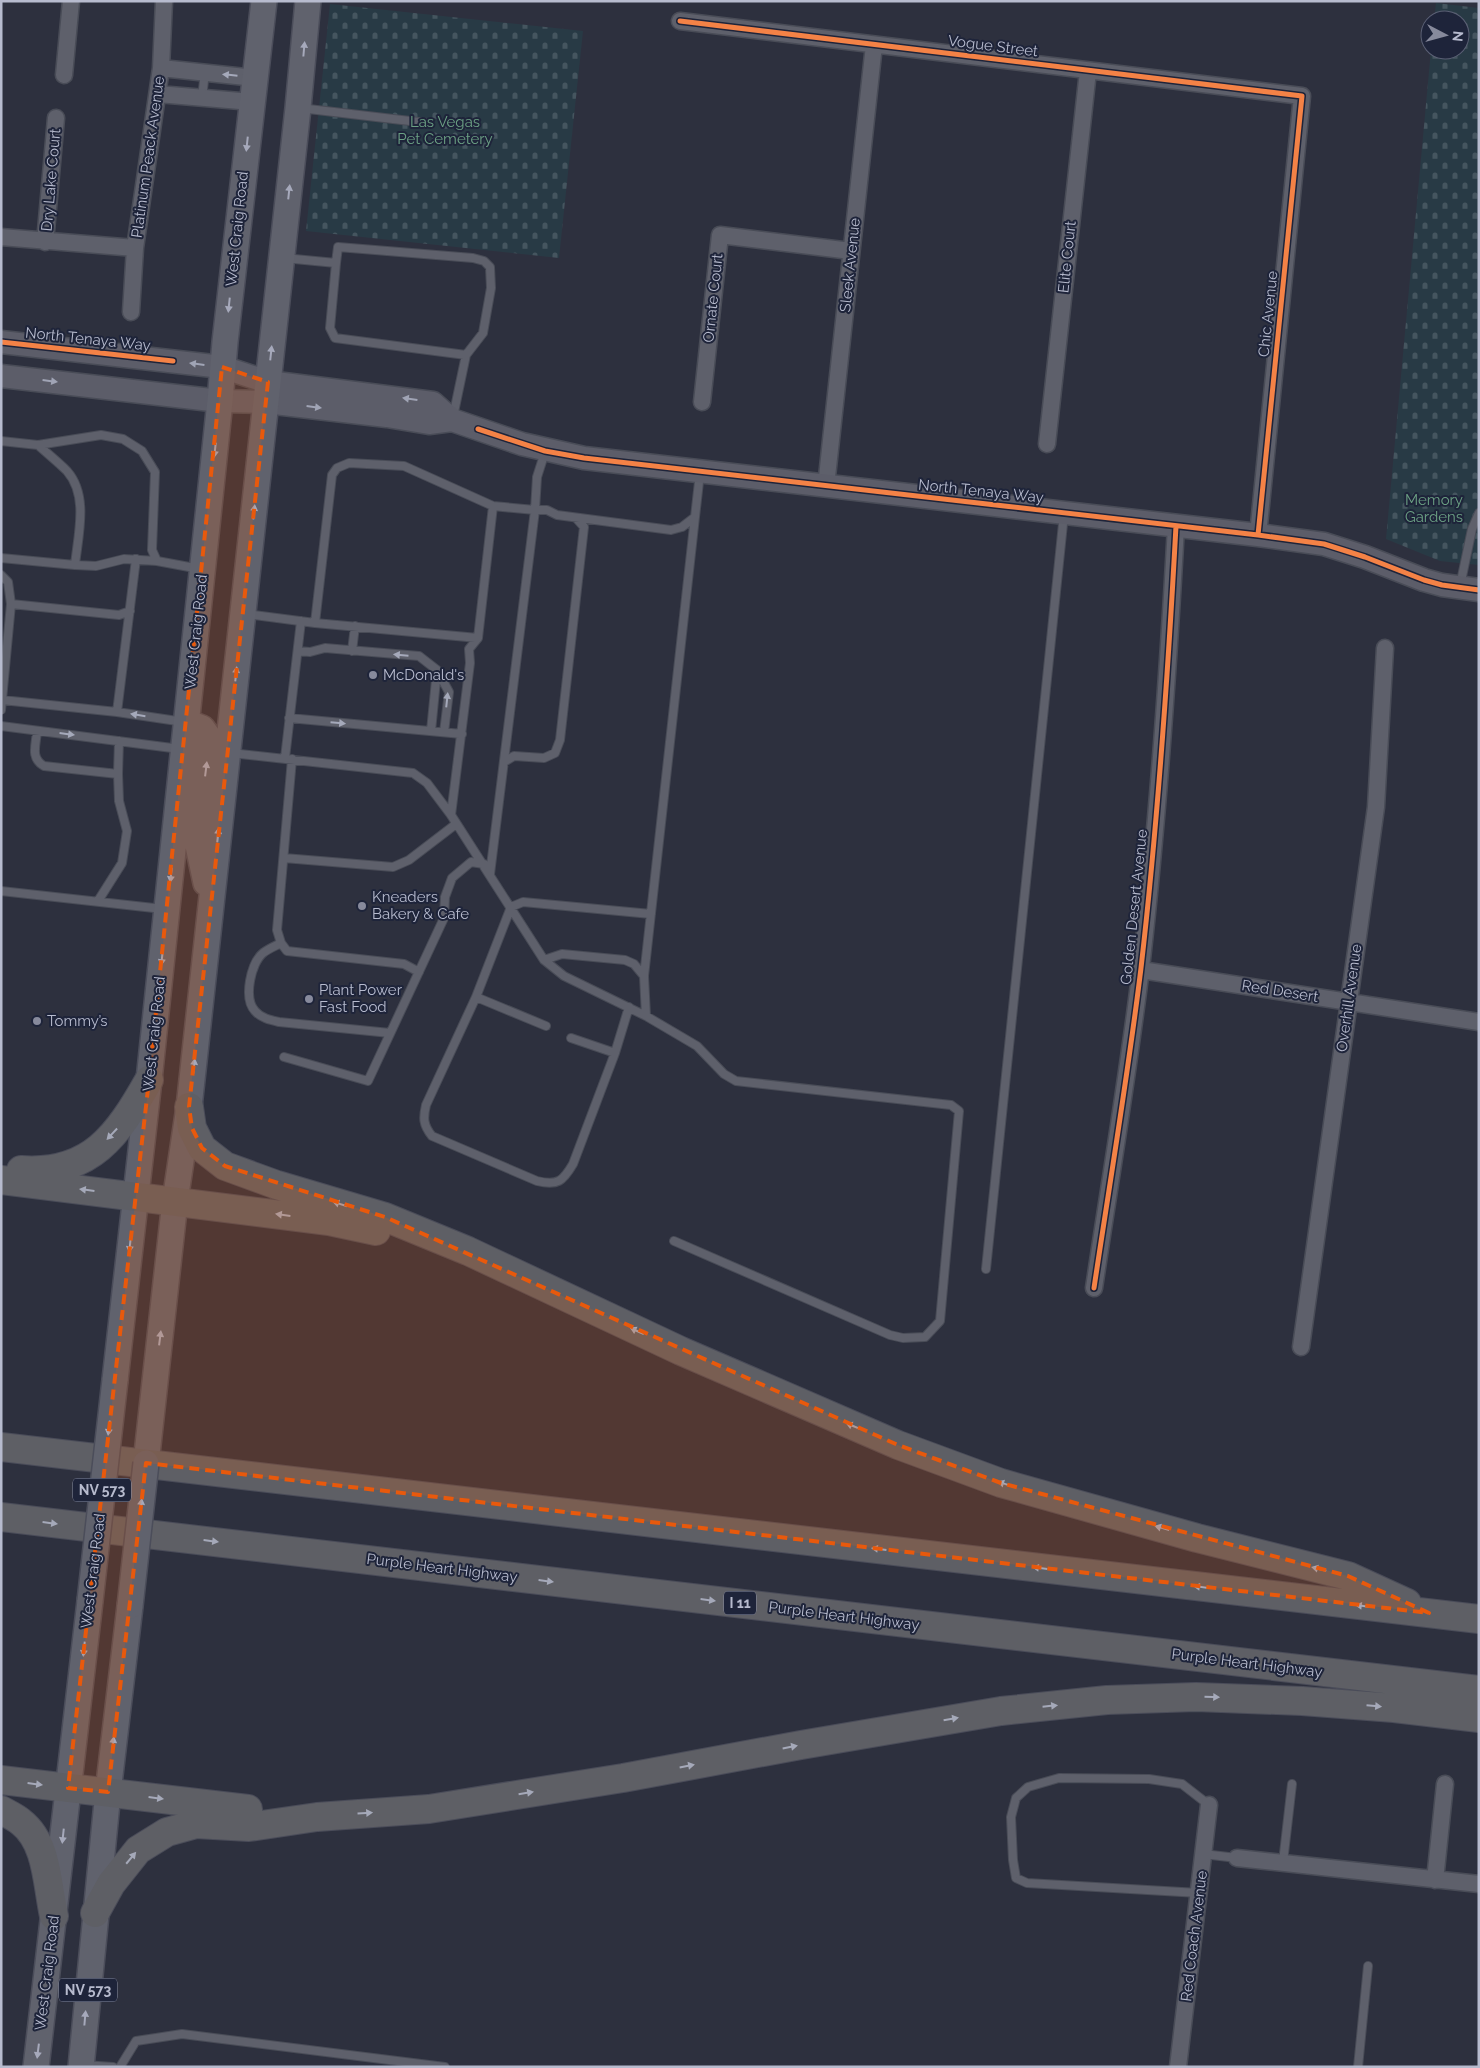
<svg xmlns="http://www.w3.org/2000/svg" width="1480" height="2068" font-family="Raleway,sans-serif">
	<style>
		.cemetery { fill: url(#cemetery-stones) }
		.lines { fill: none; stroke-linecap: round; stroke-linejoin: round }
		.service-casing { stroke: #494c57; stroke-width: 10 }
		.minor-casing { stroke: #494c57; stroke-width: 19 }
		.secondary-casing { stroke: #494c57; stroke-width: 25 }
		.primary-casing { stroke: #4b4d5a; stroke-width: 28 }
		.motorway-casing { stroke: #4a4c59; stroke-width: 30 }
		.service { stroke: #5e606b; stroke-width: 8 }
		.minor { stroke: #5e606b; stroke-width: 16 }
		.secondary { stroke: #5c5d69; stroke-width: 22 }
		.primary { stroke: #60626d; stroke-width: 25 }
		.motorway { stroke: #5e5f65; stroke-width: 28 }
		.primary-bridge-casing { stroke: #4b4d5a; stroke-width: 28; stroke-linecap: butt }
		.primary-bridge { stroke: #60626d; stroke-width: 25 }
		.cycleway-casing { stroke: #1e243a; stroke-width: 8 }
		.cycleway { stroke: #f48246; stroke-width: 5 }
		.oneway { fill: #a6a9bb }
		.oneway2 { fill: #a5a9ba }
		.oneway3 { fill: #a0a4b5 }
		.oneway4 { fill: #a5a9b9 }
		.marked { fill: #e8590c; fill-opacity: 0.2; stroke: #e8590c; stroke-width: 4; stroke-dasharray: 10 6; stroke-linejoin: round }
		.poi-dot { fill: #878a9c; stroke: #1e243a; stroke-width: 2 }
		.labels { text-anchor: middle; stroke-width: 4; stroke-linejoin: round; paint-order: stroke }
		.shield { fill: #1e243a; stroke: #898ea2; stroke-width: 1 }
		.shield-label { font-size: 14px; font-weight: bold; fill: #b7bbce }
		.street-label { font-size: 15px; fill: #b7bbce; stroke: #1e243a }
		.park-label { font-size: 15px; fill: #6ca184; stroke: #1e243a }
		.poi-label { font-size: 15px; fill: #b7bbce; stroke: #1e243a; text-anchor: start }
	</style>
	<defs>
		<pattern id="cemetery-stones" width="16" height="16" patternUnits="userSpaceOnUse" patternTransform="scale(1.25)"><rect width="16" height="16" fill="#283a45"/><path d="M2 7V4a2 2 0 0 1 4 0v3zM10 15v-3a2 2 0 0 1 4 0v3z" fill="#45555f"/></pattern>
	</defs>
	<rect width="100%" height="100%" fill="#2d303e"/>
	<!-- cemetery -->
	<path class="cemetery" d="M 1436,3 L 1479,8 L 1479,565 L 1440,561 L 1386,539 L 1431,50 L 1460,50 L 1460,20 L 1434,20 Z
		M 330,4 L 583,31 L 559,258 L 306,231 Z"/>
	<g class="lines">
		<defs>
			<path id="service" d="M 202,98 L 205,72
				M 300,108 L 427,123
				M 284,258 L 336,263 L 330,328 L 335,338 L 466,355 L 453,417
				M 336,263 L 338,247 L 473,258 L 484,261 L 490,267 L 491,288 L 483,333 L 466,355
				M 1,441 L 38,445 L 101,435 L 123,439 L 142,451 L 155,472 L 152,550 L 157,561 L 200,569
				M 1,558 L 75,565 C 78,535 89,496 67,471 C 58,462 48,454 38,445
				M 75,565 L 96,566 L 124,559 L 157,561
				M 1,575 L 8,582 L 11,604 L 1,710
				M 1460,586 L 1472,529 L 1479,513
				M 11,604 L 119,615 L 130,611
				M 247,614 L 315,623 L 478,638 L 493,506 L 535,510 L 537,477 L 545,452
				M 315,623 L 332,475 L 337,468 L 349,463 L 404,466 L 493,506
				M 298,651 L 310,652 L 325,648 L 419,656 L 437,670 L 431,731
				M 352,651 L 355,626
				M 437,670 L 449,692 L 444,732
				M 2,700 L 117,712 L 184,722
				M 117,712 L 136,559
				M 289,718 L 462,734
				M 1,726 L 180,749
				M 37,731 C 36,745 30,758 44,766 L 118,774 L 119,741
				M 231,753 L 413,773 L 427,783 L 451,815 L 544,960 L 564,976 L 646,1016 L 697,1046 L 724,1074 L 736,1081 L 951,1105 L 959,1111 L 940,1321 L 925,1337 L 903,1338 L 890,1335 L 674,1241
				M 285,758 L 301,621
				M 292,759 L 277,930 L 281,943 L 287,951 L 404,964 L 419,972
				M 504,762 L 514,756 L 544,758 L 555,753 L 560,740 L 584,527 L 576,518
				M 451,815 L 470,663 L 469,649 L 478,638
				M 284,858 L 393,867 L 409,860 L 456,824
				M 490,874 L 535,510 L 547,510 L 557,515 L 671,530 L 682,527 L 695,517 L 700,473
				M 1,891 L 163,909
				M 98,901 L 122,863 L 127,831 L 119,801 L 118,774
				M 281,943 C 275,946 268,949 263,953 C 251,963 243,998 255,1011 C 261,1018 270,1020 279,1022 L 390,1033
				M 544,960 L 562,954 L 625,960 L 634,964 L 644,976
				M 476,997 L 546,1026
				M 646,1016 L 644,976 L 695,517
				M 571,1038 L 615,1053 L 573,1164 C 563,1181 558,1186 537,1181 L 432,1136 C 423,1125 423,1118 426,1105 L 476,997 L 511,907 L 523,902 L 651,914
				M 615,1053 L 629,1007
				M 284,1057 L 368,1081 L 444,918 L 445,897 L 452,878 L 471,862 L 484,864
				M 986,1269 L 1064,514
				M 1203,1854 L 1237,1858
				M 1283,1862 L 1292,1784
				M 1199,1893 L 1027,1883 L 1016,1878 L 1013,1860 L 1011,1817 L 1016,1798 L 1028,1787 L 1059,1778 L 1149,1779 L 1182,1784 L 1209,1805
				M 83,2065 L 113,2067
				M 120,2067 L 136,2041 L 182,2034 L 445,2067
				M 1358,2067 L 1368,1966"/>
			<path id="minor" d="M 680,21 L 1302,96 L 1258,535
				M 161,68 L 255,78
				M 64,75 L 71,1
				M 158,94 L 252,102
				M 1,237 L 135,248
				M 45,242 L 56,118
				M 131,312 L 135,248 L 161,68 L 164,1
				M 702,402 L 720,235 L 851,251
				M 1047,444 L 1088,71
				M 826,486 L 874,45
				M 1141,970 L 1479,1022
				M 1094,1288 C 1110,1181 1128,1075 1141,968 C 1158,821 1168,674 1176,526
				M 1301,1347 L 1376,807 L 1385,648
				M 1237,1858 L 1479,1884
				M 1435,1880 L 1445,1784
				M 1178,2067 L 1209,1805"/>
			<path id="secondary" d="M 1,342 L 222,367 L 268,382 L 433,403 L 452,420 L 522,444 L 584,458 L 1258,535 L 1324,544 L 1365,557 L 1424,580 L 1442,585 L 1479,590
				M 1,376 L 220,401 L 266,402 L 387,416 L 429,423 L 452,420"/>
			<path id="primary" d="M 186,722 L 202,728 L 207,735 L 207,753 L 197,841 L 206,883
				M 115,1380 L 149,1080 L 220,401 L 225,342 L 264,1
				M 146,1463 L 175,1201 L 189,1107 L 298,108 L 308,1
				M 36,2067 L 90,1601
				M 81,2067 L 108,1792 L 130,1606"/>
			<path id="motorway" d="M 189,1107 L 192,1128 L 202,1148 L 225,1166 L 277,1185 L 385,1217 L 468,1251 L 681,1351 L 898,1445 L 1001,1483 L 1197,1538 L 1348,1576 L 1407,1603
				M 21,1170 C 91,1175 118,1135 149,1080
				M 1,1180 L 329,1221 L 376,1231
				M 1,1447 L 1479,1619
				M 1,1517 L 1479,1690
				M 1,1780 L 248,1809
				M 1,1810 C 8,1814 15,1817 21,1822 C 48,1843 47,1885 54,1916
				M 95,1913 L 111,1884 L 138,1850 L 167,1832 L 196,1824 L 249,1827 L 317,1817 L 429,1809 L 623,1778 L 801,1745 L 1001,1711 L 1107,1700 L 1196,1697 L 1302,1701 L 1394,1708 L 1479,1718"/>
		</defs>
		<!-- service casing -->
		<use href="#service" class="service-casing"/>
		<!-- minor casing -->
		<use href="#minor" class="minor-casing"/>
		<!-- secondary casing -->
		<use href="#secondary" class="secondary-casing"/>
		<!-- primary casing -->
		<use href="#primary" class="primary-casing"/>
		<!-- motorway casing -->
		<use href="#motorway" class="motorway-casing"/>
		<!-- service -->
		<use href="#service" class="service"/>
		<!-- minor -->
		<use href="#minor" class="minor"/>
		<!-- secondary -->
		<use href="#secondary" class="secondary"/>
		<!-- primary -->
		<use href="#primary" class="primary"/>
		<!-- motorway -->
		<use href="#motorway" class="motorway"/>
		<defs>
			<path id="primary-bridge" d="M 90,1601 L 115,1380
				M 130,1606 L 146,1463"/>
		</defs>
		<!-- primary-bridge casing -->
		<use href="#primary-bridge" class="primary-bridge-casing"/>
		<!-- primary-bridge -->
		<use href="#primary-bridge" class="primary-bridge"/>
		<defs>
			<path id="cycleway" d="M 680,21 L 1302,96 L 1258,535
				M 1,342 L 173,361
				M 478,429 L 545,451 L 584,458 L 1258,535 L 1324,544 L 1365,557 L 1424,580 L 1442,585 L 1479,590
				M 1094,1288 C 1110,1181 1128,1075 1141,968 C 1158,821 1168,674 1176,526"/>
		</defs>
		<!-- cycleway casing -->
		<use href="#cycleway" class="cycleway-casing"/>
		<!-- cycleway -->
		<use href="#cycleway" class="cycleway"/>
	</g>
	<!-- one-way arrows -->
	<defs><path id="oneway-solid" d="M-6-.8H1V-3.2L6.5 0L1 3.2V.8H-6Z" transform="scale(1.25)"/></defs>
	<g class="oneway">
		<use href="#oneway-solid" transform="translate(304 49) rotate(-85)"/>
		<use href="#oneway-solid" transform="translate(247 144) rotate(96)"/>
		<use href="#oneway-solid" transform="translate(289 192) rotate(-84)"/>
		<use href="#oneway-solid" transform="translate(229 305) rotate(96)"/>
		<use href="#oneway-solid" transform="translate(271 353) rotate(-84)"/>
		<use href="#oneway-solid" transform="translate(215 450) rotate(96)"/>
		<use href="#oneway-solid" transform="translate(254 512) rotate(-84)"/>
		<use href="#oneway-solid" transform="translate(236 674) rotate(-84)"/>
		<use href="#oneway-solid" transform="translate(206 769) rotate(-83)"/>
		<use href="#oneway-solid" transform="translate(218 835) rotate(-84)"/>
		<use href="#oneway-solid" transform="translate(171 875) rotate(96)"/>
		<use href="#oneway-solid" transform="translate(162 958) rotate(96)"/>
		<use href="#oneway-solid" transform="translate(194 1066) rotate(-84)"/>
		<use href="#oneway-solid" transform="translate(130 1245) rotate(96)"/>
		<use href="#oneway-solid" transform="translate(160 1338) rotate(-83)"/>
		<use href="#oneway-solid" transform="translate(109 1428) rotate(97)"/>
		<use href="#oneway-solid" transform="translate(141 1506) rotate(-84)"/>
		<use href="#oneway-solid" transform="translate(84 1649) rotate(96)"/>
		<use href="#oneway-solid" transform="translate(113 1744) rotate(-83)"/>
		<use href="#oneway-solid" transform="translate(63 1836) rotate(96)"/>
		<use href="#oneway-solid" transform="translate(85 2018) rotate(-85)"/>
		<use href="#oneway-solid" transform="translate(38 2051) rotate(97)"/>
	</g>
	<g class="oneway2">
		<use href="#oneway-solid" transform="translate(230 75) rotate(-174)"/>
		<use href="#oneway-solid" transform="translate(401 655) rotate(-175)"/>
		<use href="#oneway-solid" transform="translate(447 700) rotate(-84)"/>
		<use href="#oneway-solid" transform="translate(138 715) rotate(-171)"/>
		<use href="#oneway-solid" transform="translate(338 723) rotate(5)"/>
		<use href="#oneway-solid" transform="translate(67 734) rotate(7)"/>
	</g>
	<g class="oneway3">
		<use href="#oneway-solid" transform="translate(197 364) rotate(-173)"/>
		<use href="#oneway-solid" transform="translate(50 381) rotate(7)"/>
		<use href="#oneway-solid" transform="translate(410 399) rotate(-172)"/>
		<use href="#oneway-solid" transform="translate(314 407) rotate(7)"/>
	</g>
	<g class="oneway4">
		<use href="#oneway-solid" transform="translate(112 1134) rotate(133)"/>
		<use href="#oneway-solid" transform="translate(87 1190) rotate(-173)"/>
		<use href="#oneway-solid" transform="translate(340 1204) rotate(-163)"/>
		<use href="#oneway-solid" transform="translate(283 1215) rotate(-172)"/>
		<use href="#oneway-solid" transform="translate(637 1331) rotate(-155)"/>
		<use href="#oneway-solid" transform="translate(853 1426) rotate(-157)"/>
		<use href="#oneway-solid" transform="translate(1005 1484) rotate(-163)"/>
		<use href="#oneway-solid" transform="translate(50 1523) rotate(7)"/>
		<use href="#oneway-solid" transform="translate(1162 1528) rotate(-164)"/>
		<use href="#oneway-solid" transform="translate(211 1541) rotate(7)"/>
		<use href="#oneway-solid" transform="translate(879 1549) rotate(-173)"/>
		<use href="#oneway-solid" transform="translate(1040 1568) rotate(-173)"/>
		<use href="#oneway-solid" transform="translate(1319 1569) rotate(-166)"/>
		<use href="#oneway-solid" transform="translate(546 1581) rotate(7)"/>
		<use href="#oneway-solid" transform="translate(1201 1587) rotate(-173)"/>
		<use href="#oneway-solid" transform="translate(708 1600) rotate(7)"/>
		<use href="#oneway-solid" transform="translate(1363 1606) rotate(-173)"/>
		<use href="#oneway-solid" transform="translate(1212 1697) rotate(2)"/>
		<use href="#oneway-solid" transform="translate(1050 1706) rotate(-6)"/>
		<use href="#oneway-solid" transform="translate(1374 1706) rotate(5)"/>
		<use href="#oneway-solid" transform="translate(951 1719) rotate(-10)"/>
		<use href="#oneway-solid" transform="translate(790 1747) rotate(-11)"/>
		<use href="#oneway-solid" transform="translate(687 1766) rotate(-11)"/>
		<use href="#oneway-solid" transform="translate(35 1784) rotate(7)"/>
		<use href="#oneway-solid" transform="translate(526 1793) rotate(-9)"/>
		<use href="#oneway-solid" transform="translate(156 1798) rotate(7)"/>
		<use href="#oneway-solid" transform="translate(365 1813) rotate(-4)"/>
		<use href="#oneway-solid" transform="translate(131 1858) rotate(-50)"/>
	</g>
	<!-- marked area -->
	<path class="marked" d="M 222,367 L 268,382 L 189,1107 L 192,1128 L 202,1148 L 225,1166 L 385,1217 L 898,1445 L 1001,1483 L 1348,1576 L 1429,1613 L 146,1463 L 108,1792 L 68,1788 L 149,1080 Z"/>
	<!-- markers -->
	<g class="poi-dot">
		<circle cx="373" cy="675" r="5"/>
		<circle cx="362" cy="906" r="5"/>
		<circle cx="309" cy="999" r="5"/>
		<circle cx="37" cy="1021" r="5"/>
	</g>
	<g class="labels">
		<!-- shield labels -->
		<g class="shield">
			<rect x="73" y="1478.5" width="58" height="23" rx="4"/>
			<rect x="724" y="1591.5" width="32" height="23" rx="4"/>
			<rect x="59" y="1978.5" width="58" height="23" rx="4"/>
		</g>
		<g class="shield-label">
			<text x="102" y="1495">NV 573</text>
			<text x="740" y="1608">I 11</text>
			<text x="88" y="1995">NV 573</text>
		</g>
		<!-- street labels -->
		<g class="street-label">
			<text transform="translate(993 46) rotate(7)" y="5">Vogue Street</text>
			<text transform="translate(148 157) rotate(-82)" y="5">Platinum Peack Avenue</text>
			<text transform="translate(51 180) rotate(-85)" y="5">Dry Lake Court</text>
			<text transform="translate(237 229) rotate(-84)" y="5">West Craig Road</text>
			<text transform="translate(1067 257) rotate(-84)" y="5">Elite Court</text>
			<text transform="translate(850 265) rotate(-84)" y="5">Sleek Avenue</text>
			<text transform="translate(713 298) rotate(-84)" y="5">Ornate Court</text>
			<text transform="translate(1268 314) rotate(-84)" y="5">Chic Avenue</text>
			<text transform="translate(88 339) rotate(6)" y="5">North Tenaya Way</text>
			<text transform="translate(981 491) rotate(6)" y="5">North Tenaya Way</text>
			<text transform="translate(196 632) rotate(-84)" y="5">West Craig Road</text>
			<text transform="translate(1134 907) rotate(-84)" y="5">Golden Desert Avenue</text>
			<text transform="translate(1280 991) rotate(9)" y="5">Red Desert</text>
			<text transform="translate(1349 998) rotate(-82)" y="5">Overhill Avenue</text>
			<text transform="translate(154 1034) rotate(-84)" y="5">West Craig Road</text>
			<text transform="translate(442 1568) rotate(7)" y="5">Purple Heart Highway</text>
			<text transform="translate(93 1571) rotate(-83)" y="5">West Craig Road</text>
			<text transform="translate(844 1616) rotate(7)" y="5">Purple Heart Highway</text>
			<text transform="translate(1247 1663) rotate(7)" y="5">Purple Heart Highway</text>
			<text transform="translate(1194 1936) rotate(-83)" y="5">Red Coach Avenue</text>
			<text transform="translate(47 1973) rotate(-83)" y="5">West Craig Road</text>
		</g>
		<!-- park labels -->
		<g class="park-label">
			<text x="445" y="127">Las Vegas<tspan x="445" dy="17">Pet Cemetery</tspan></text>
			<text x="1434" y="505">Memory<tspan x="1434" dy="17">Gardens</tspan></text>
		</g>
		<!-- poi labels -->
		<g class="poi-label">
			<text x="383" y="680">McDonald's</text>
			<text x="372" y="902">Kneaders<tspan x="372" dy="17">Bakery &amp; Cafe</tspan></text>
			<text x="319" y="995">Plant Power<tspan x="319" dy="17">Fast Food</tspan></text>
			<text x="47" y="1026">Tommy’s</text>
		</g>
	</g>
	<!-- border -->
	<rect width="1480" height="2068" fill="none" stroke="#b7bbce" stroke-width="5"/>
	<!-- north arrow -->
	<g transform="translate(1445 35) rotate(96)"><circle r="24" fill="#1e243a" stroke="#5b6075"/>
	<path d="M0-4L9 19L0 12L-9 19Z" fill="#878a9c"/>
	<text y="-8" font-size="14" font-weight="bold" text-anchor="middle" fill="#b7bbce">N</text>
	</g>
</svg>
